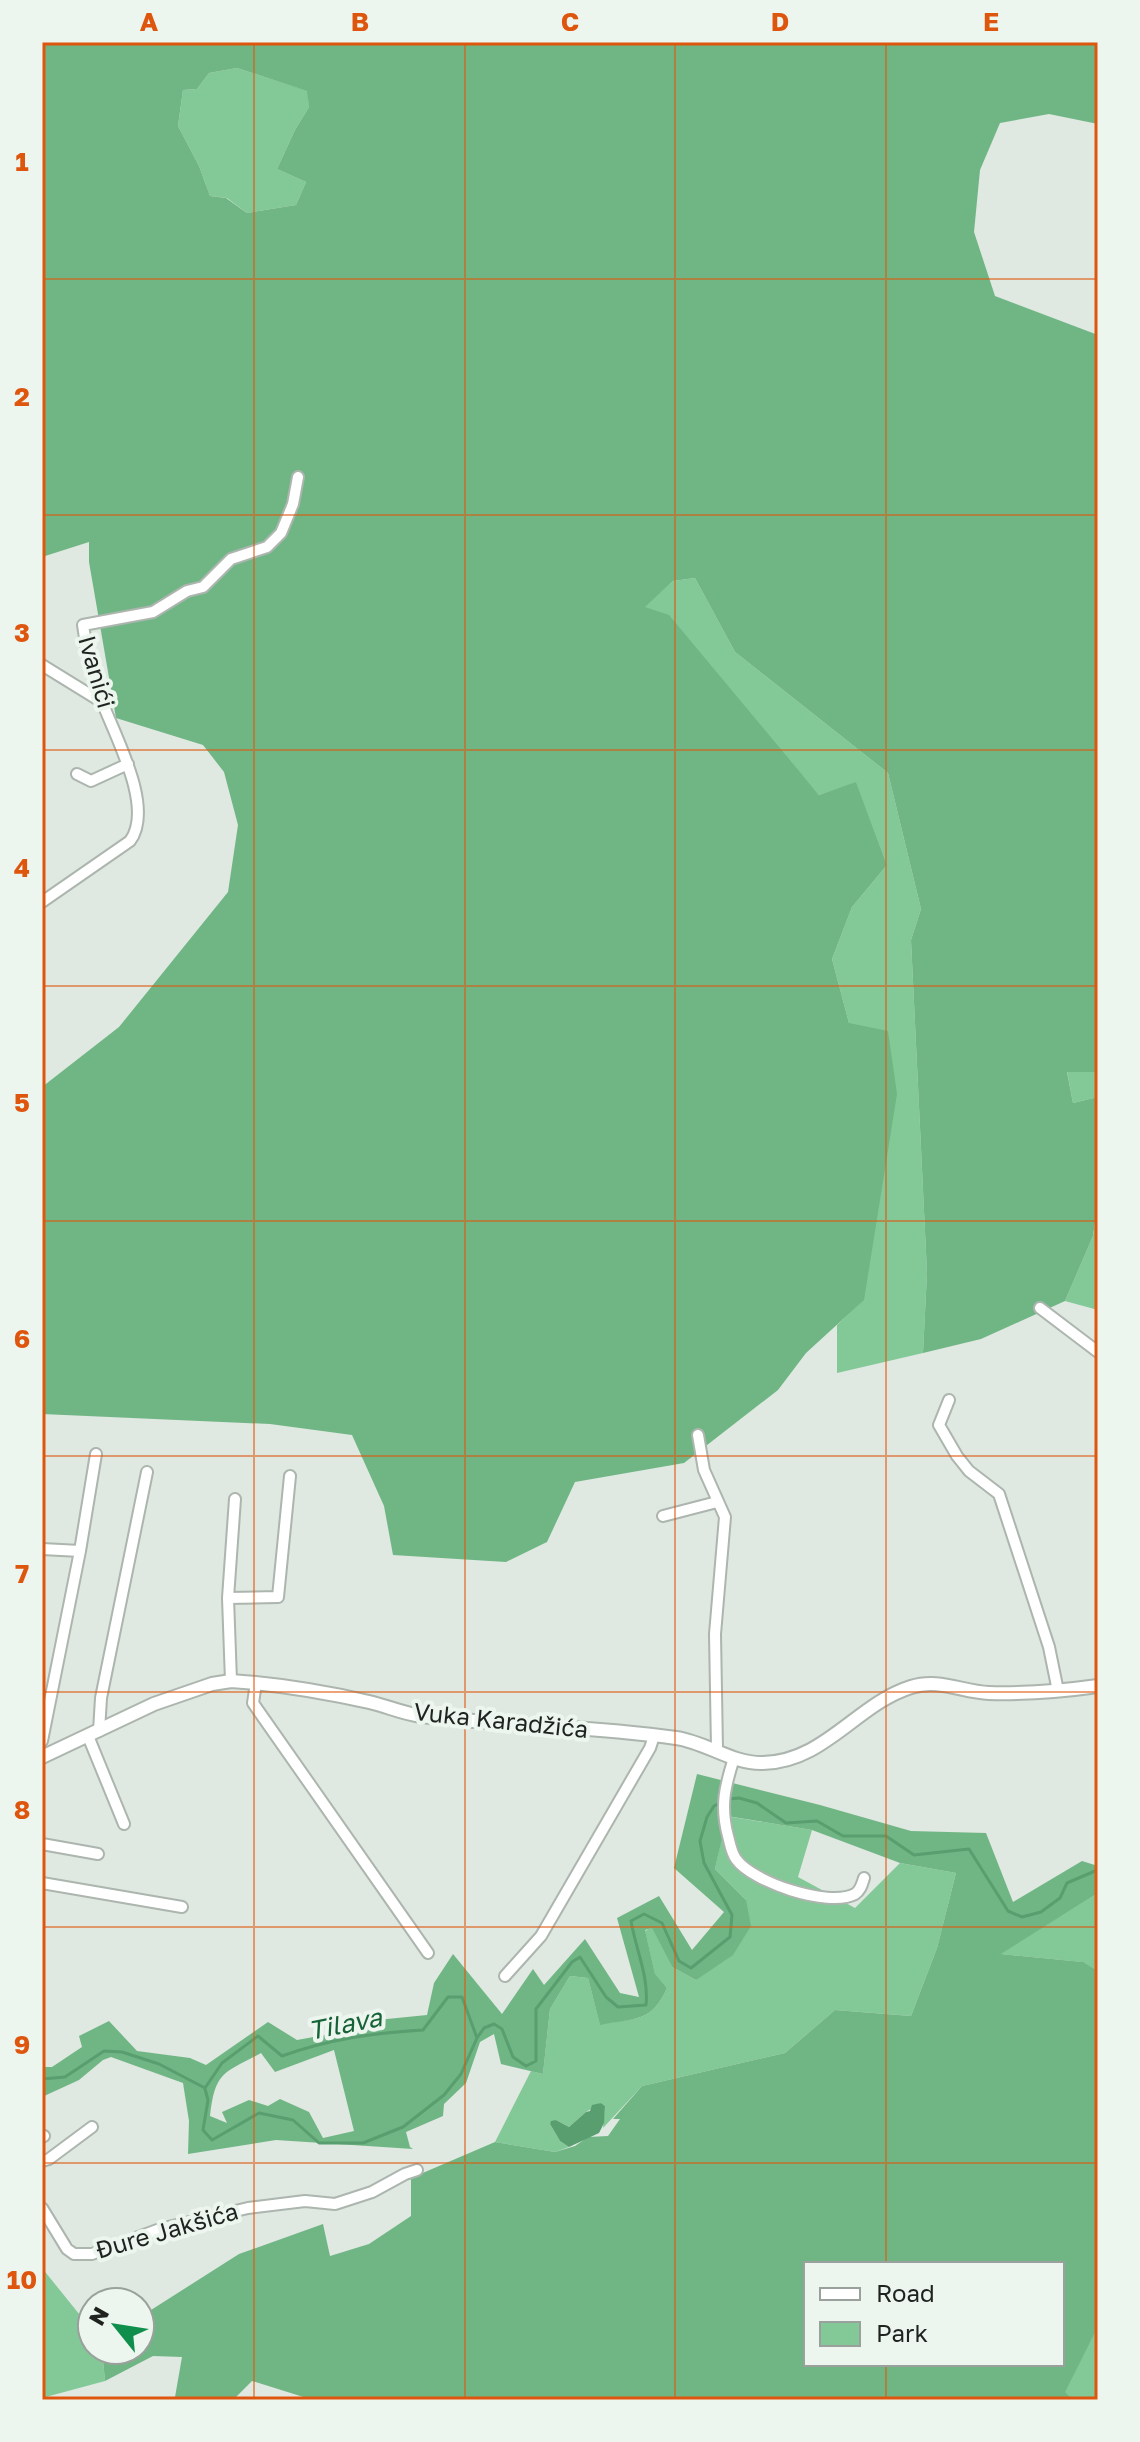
<svg xmlns="http://www.w3.org/2000/svg" width="1140" height="2442" font-family="'Golos Text',sans-serif">
	<style>
		.green { fill: #83c897 }
		.forest { fill: #70b684; fill-rule: evenodd }
		.water { fill: #599e6e }
		.lines { fill: none; stroke-linecap: round; stroke-linejoin: round }
		.stream { stroke: #599e6e; stroke-width: 3 }
		.minor-casing { stroke: #acb5ae; stroke-width: 14 }
		.tertiary-casing { stroke: #acb5ae; stroke-width: 16 }
		.minor { stroke: #fff; stroke-width: 10 }
		.tertiary { stroke: #fff; stroke-width: 12 }
		.grid { fill: none; stroke: #de560d; stroke-width: 2; stroke-opacity: 0.55 }
		.labels { text-anchor: middle; stroke-width: 8; stroke-linejoin: round; paint-order: stroke }
		.street-label { font-size: 24px; fill: #1f2320; stroke: #ecf5ee }
		.water-label { font-size: 26px; font-style: italic; fill: #156336; stroke: #ecf5ee }
		.neatline { fill: none; stroke: #de560d; stroke-width: 3 }
		.grid-label { font-size: 26px; text-anchor: middle; font-weight: bold; fill: #de560d }
	</style>
	<rect width="100%" height="100%" fill="#dfe8e1"/>
	<!-- green -->
	<path class="green" d="M 237,68 L 308,91 L 309,107 L 295,130 L 277,169 L 306,182 L 296,205 L 247,213 L 227,198 L 210,196 L 199,166 L 178,126 L 183,90 L 197,89 L 209,73 Z
		M 695,578 L 735,652 L 888,773 L 921,909 L 911,940 L 927,1273 L 923,1353 L 837,1373 L 837,1325 L 864,1299 L 849,1023 L 832,959 L 852,907 L 887,865 L 856,783 L 819,795 L 759,726 L 644,607 L 673,581 Z
		M 1067,1071 L 1098,1072 L 1098,1097 L 1073,1103 Z
		M 1098,1202 L 1098,1310 L 1065,1301 L 1093,1236 Z
		M 726,1816 L 812,1830 L 798,1877 L 855,1908 L 900,1863 L 956,1873 L 937,1948 L 911,2016 L 835,2010 L 785,2053 L 642,2086 L 603,2128 L 605,2106 L 601,2103 L 586,2112 L 569,2127 L 556,2120 L 550,2124 L 560,2141 L 569,2147 L 555,2152 L 495,2142 L 531,2071 L 543,2074 L 550,2009 L 570,1976 L 588,1978 L 600,2024 C 634,2018 652,2023 667,1988 L 655,1975 L 645,1931 L 652,1927 L 672,1967 L 696,1980 L 746,1900 L 715,1869 Z
		M 1098,1893 L 1098,1971 L 1082,1962 L 1000,1954 Z
		M 42,2268 L 92,2330 L 92,2350 L 102,2350 L 105,2381 L 42,2398 Z
		M 1098,2327 L 1098,2400 L 1073,2400 L 1064,2392 Z"/>
	<!-- forest -->
	<path class="forest" d="M 42,42 L 1098,42 L 1098,124 L 1049,114 L 1000,123 L 980,170 L 974,232 L 995,296 L 1098,335 L 1098,1072 L 1067,1072 L 1073,1103 L 1098,1097 L 1098,1202 L 1093,1236 L 1065,1301 L 981,1339 L 923,1353 L 927,1273 L 911,940 L 921,909 L 888,773 L 735,652 L 695,578 L 673,581 L 645,607 L 669,615 L 819,795 L 856,782 L 887,865 L 852,907 L 832,959 L 849,1023 L 888,1031 L 897,1094 L 864,1300 L 806,1353 L 778,1390 L 684,1463 L 575,1482 L 547,1542 L 506,1562 L 393,1555 L 384,1506 L 352,1435 L 270,1424 L 42,1414 L 42,1087 L 119,1027 L 228,892 L 238,825 L 224,772 L 203,745 L 116,718 L 89,562 L 89,542 L 42,557 ZM 237,68 L 307,91 L 309,107 L 295,130 L 277,169 L 306,182 L 296,205 L 247,213 L 226,198 L 210,196 L 199,166 L 178,126 L 183,90 L 197,89 L 209,73 Z
		M 697,1774 L 820,1805 L 911,1831 L 986,1833 L 1013,1902 L 1082,1861 L 1098,1866 L 1098,1893 L 1001,1954 L 1083,1962 L 1098,1971 L 1098,2327 L 1065,2392 L 1073,2400 L 313,2400 L 252,2381 L 233,2400 L 175,2397 L 182,2357 L 153,2356 L 105,2381 L 102,2350 L 140,2350 L 140,2317 L 239,2254 L 323,2224 L 330,2256 L 369,2244 L 411,2216 L 411,2178 L 495,2142 L 555,2152 L 575,2146 L 588,2137 L 608,2136 L 620,2119 L 613,2119 L 642,2086 L 785,2053 L 835,2010 L 911,2016 L 937,1948 L 956,1873 L 900,1863 L 812,1830 L 727,1816 L 715,1869 L 746,1900 L 751,1926 L 733,1955 L 696,1980 L 672,1967 L 652,1928 L 645,1930 L 655,1974 L 667,1988 C 652,2023 634,2018 600,2025 L 588,1978 L 570,1976 L 550,2009 L 543,2074 L 501,2064 L 494,2034 L 480,2042 L 466,2083 L 444,2104 L 443,2116 L 406,2132 L 410,2147 L 413,2149 L 276,2140 L 188,2154 L 189,2121 L 183,2083 L 111,2057 L 103,2060 L 79,2080 L 42,2097 L 42,2067 L 52,2067 L 82,2047 L 79,2036 L 109,2021 L 137,2051 L 190,2058 L 206,2065 L 268,2022 L 297,2040 L 341,2032 L 347,2023 L 427,2015 L 434,1983 L 453,1954 L 502,2014 L 533,1969 L 544,1985 L 585,1939 L 620,1993 L 639,1997 L 617,1918 L 659,1896 L 692,1950 L 724,1912 L 674,1868 ZM 334,2050 L 354,2131 L 323,2138 L 309,2112 L 280,2099 L 268,2106 L 249,2100 L 222,2112 L 227,2123 L 210,2116 C 215,2071 224,2073 261,2053 L 275,2072 ZM 806,2264 L 1062,2264 L 1062,2364 L 806,2364 Z"/>
	<!-- water -->
	<path class="water" d="M 601,2103 L 605,2106 L 604,2123 L 599,2133 L 569,2147 L 560,2141 L 550,2124 L 551,2121 L 556,2120 L 569,2127 L 586,2112 L 590,2111 L 592,2105 Z"/>
	<g class="lines">
		<!-- stream -->
		<path class="stream" d="M 42,2079 L 65,2077 L 104,2051 L 122,2052 L 159,2064 L 205,2088 L 222,2063 L 258,2036 L 282,2056 C 329,2039 374,2033 423,2030 L 448,1997 L 462,1997 L 477,2038 L 484,2028 L 494,2024 L 502,2029 L 513,2057 L 526,2066 L 536,2061 L 536,2009 L 572,1962 L 580,1957 L 606,1997 L 618,2007 L 646,2005 C 649,1977 636,1950 631,1921 L 644,1914 L 662,1923 L 679,1961 L 691,1968 L 730,1937 L 732,1915 L 704,1863 L 700,1841 L 707,1817 L 714,1806 L 728,1799 L 739,1798 L 757,1803 L 786,1823 L 817,1821 L 843,1836 L 886,1836 L 914,1855 L 969,1849 L 1008,1911 L 1022,1917 L 1041,1912 L 1060,1898 L 1067,1883 L 1095,1871 L 1098,1874
			M 205,2089 L 208,2100 L 203,2130 L 212,2140 L 259,2113 L 293,2120 L 319,2143 L 363,2143 L 403,2127 L 444,2095 L 461,2074 L 477,2038"/>
		<defs>
			<path id="minor" d="M 42,665 L 102,702
				M 77,774 L 91,781 L 128,764
				M 42,902 L 130,841 C 157,805 108,724 96,686 C 89,666 86,645 83,625 L 153,612 L 187,591 L 203,587 L 231,559 L 267,547 L 281,533 L 293,504 L 298,477
				M 1040,1308 L 1098,1352
				M 949,1400 L 939,1425 L 957,1456 L 969,1471 L 999,1494 L 1049,1647 L 1058,1691
				M 698,1435 L 704,1470 L 725,1517 L 715,1634 L 717,1749
				M 663,1516 L 717,1502
				M 42,1549 L 80,1551
				M 228,1598 L 278,1597 L 290,1476
				M 231,1681 L 228,1598 L 235,1499
				M 256,1683 L 253,1703 L 428,1953
				M 99,1731 L 101,1698 L 147,1472
				M 88,1736 L 124,1824
				M 42,1741 L 80,1551 L 96,1454
				M 734,1758 C 725,1786 720,1806 728,1836 C 730,1843 731,1852 736,1859 C 752,1882 828,1908 855,1894 C 861,1890 862,1884 864,1878
				M 42,1844 L 98,1854
				M 42,1883 L 182,1907
				M 505,1976 L 541,1936 L 650,1748 L 654,1736
				M 42,2137 L 44,2136
				M 42,2161 L 49,2159 L 92,2127
				M 42,2208 L 67,2249 L 74,2254 L 92,2254 L 160,2229 L 248,2208 L 305,2201 L 335,2204 L 372,2192 L 405,2174 L 417,2170"/>
			<path id="tertiary" d="M 42,1757 L 154,1704 L 212,1684 L 231,1681 C 277,1684 325,1692 369,1702 C 387,1706 404,1714 422,1716 C 506,1726 592,1726 676,1738 C 706,1742 732,1764 763,1763 C 824,1762 857,1704 911,1687 C 939,1678 962,1692 989,1693 C 1025,1694 1062,1691 1098,1686"/>
		</defs>
		<!-- minor casing -->
		<use href="#minor" class="minor-casing"/>
		<!-- tertiary casing -->
		<use href="#tertiary" class="tertiary-casing"/>
		<!-- minor -->
		<use href="#minor" class="minor"/>
		<!-- tertiary -->
		<use href="#tertiary" class="tertiary"/>
	</g>
	<!-- grid -->
	<path class="grid" d="M 254,42 L 254,2400M 465,42 L 465,2400M 675,42 L 675,2400M 886,42 L 886,2264M 42,279 L 1098,279M 42,515 L 1098,515M 42,750 L 1098,750M 42,986 L 1098,986M 42,1221 L 1098,1221M 42,1456 L 1098,1456M 42,1692 L 1098,1692M 42,1927 L 1098,1927M 42,2163 L 1098,2163M 886,2364 L 886,2400"/>
	<g class="labels">
		<!-- street labels -->
		<g class="street-label">
			<text transform="translate(96 672) rotate(74)" y="8">Ivanići</text>
			<text transform="translate(501 1721) rotate(6)" y="8">Vuka Karadžića</text>
			<text transform="translate(167 2231) rotate(-16)" y="8">Đure Jakšića</text>
		</g>
		<!-- water labels -->
		<g class="water-label">
			<text transform="translate(345 2024) rotate(-11)" y="9">Tilava</text>
		</g>
	</g>
	<!-- border -->
	<rect width="1140" height="2442" fill="none" stroke="#ecf5ee" stroke-width="88"/>
	<!-- legend -->
	<rect x="804" y="2262" width="260" height="104" fill="#ecf5ee" stroke="#9aa19c" stroke-width="2"/>
	<rect x="820" y="2288" width="40" height="12" fill="#ffffff" stroke="#9aa19c" stroke-width="2"/>
	<text x="876" y="2302" font-size="24" fill="#1f2320">Road</text>
	<rect x="820" y="2322" width="40" height="24" fill="#83c897" stroke="#9aa19c" stroke-width="2"/>
	<text x="876" y="2342" font-size="24" fill="#1f2320">Park</text>
	<!-- north arrow -->
	<g transform="translate(116 2326) rotate(300)"><circle r="38" fill="#ecf5ee" stroke="#9aa19c" stroke-width="2"/>
	<path d="M0-6L14 30L0 20L-14 30Z" fill="#108e4b"/>
	<text y="-12" font-size="22" font-weight="bold" text-anchor="middle" fill="#1f2320">N</text>
	</g>
	<rect x="44" y="44" width="1052" height="2354" class="neatline"/>
	<g class="grid-label">
		<text x="149" y="31">A</text>
		<text x="360" y="31">B</text>
		<text x="570" y="31">C</text>
		<text x="780" y="31">D</text>
		<text x="991" y="31">E</text>
		<text x="22" y="171">1</text>
		<text x="22" y="406">2</text>
		<text x="22" y="642">3</text>
		<text x="22" y="877">4</text>
		<text x="22" y="1112">5</text>
		<text x="22" y="1348">6</text>
		<text x="22" y="1583">7</text>
		<text x="22" y="1819">8</text>
		<text x="22" y="2054">9</text>
		<text x="22" y="2289">10</text>
	</g>
</svg>
